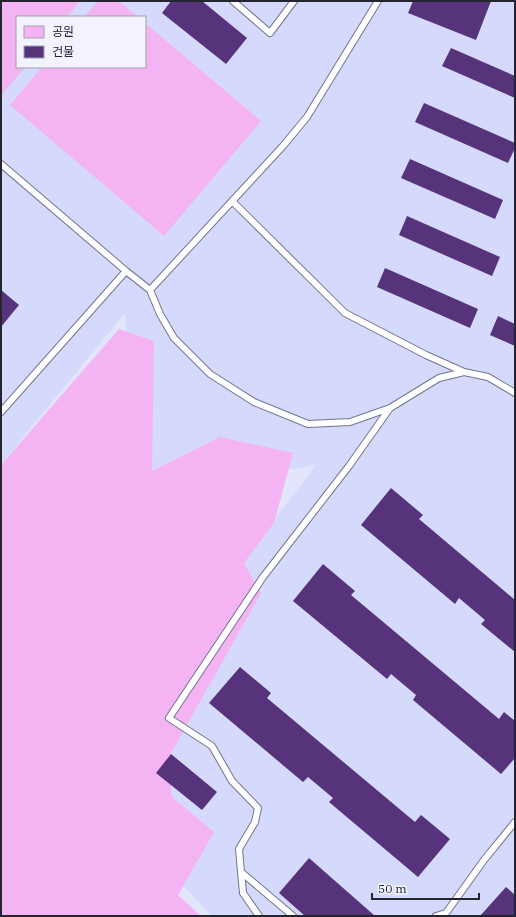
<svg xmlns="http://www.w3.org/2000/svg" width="516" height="917" font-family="'IBM Plex Serif','Noto Sans KR',serif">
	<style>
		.built { fill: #d5d9fb; fill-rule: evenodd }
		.green { fill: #f4b4f3 }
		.building { fill: #56337b }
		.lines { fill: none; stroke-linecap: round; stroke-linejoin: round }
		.service-casing { stroke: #72758d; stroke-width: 8 }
		.service { stroke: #fff; stroke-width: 6 }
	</style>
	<rect width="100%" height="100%" fill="#e2e5fb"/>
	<!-- built -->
	<path class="built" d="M 1,1 L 515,1 L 515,916 L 212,916 L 164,865 L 132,806 L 209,606 L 316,465 L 140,492 L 125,313 L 1,464 ZM 17,17 L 145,17 L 145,67 L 17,67 Z"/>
	<!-- green -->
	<path class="green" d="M 1,1 L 80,1 L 67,17 L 17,17 L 17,67 L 25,67 L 1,96 Z
		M 98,1 L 119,1 L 138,17 L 84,17 Z
		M 145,23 L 261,121 L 164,236 L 10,105 L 42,67 L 145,67 Z
		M 119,329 L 154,341 L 152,471 L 220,437 L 293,453 L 274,523 L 244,563 L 261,593 L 167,760 L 172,797 L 214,832 L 178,895 L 201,916 L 1,916 L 1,465 Z"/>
	<!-- building -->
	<path class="building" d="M 171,1 L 202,1 L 247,38 L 226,64 L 162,13 Z
		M 413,1 L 491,1 L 476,40 L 408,13 Z
		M 451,48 L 515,76 L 515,98 L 442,66 Z
		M 424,103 L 515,143 L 515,148 L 508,163 L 415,122 Z
		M 410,159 L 503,200 L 495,219 L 401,178 Z
		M 407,216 L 500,257 L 492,276 L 399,235 Z
		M 385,268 L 478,309 L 470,328 L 377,287 Z
		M 1,290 L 19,305 L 1,327 Z
		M 498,316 L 515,324 L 515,346 L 490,335 Z
		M 391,488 L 423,515 L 419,519 L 515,600 L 515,652 L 481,624 L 485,620 L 459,598 L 455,604 L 361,525 Z
		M 323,564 L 355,591 L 351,595 L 499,719 L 504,712 L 515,721 L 515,758 L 501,774 L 413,700 L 416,695 L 391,674 L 387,679 L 293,601 Z
		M 240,667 L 271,693 L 267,698 L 415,822 L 421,815 L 450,839 L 418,877 L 329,802 L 333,798 L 308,777 L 303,782 L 209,703 Z
		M 171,754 L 217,792 L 202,810 L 156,773 Z
		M 309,858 L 375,916 L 305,916 L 279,893 Z
		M 506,887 L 515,895 L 515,916 L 480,916 Z"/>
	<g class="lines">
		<defs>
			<path id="service" d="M 233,1 L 270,33 L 294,1
				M 1,164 L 126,271
				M 232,201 L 345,313 L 426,355 L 464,372
				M 150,290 L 283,146 L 307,117 L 378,1
				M 1,412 L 126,271 L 150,290 L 160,314 L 174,338 L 210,374 L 254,402 L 308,424 L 350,422 L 390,408 L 439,378 L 464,372 L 488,377 L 515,393
				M 241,872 L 243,893 L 259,916
				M 293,916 L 241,872 L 239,849 L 255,822 L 258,808 L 232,781 L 212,746 L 169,718 L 263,577 L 349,466 L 390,408
				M 436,916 L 446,913 L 484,860 L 515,822"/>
		</defs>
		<!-- service casing -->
		<use href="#service" class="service-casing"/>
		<!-- service -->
		<use href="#service" class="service"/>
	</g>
	<!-- border -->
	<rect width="516" height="917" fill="none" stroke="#24252f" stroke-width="4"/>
	<!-- legend -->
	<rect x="16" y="16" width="130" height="52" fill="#f2f3fe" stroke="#a0a1ab"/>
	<rect x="24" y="26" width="20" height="12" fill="#f4b4f3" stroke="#a0a1ab"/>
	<text x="52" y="36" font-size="12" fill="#24252f">공원</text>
	<rect x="24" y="46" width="20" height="12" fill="#56337b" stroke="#a0a1ab"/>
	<text x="52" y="56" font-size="12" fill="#24252f">건물</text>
	<!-- scale -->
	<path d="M372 893v6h107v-6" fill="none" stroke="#24252f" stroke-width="2"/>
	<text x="378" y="893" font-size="12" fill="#24252f" stroke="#f2f3fe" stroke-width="3" paint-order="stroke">50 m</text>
</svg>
